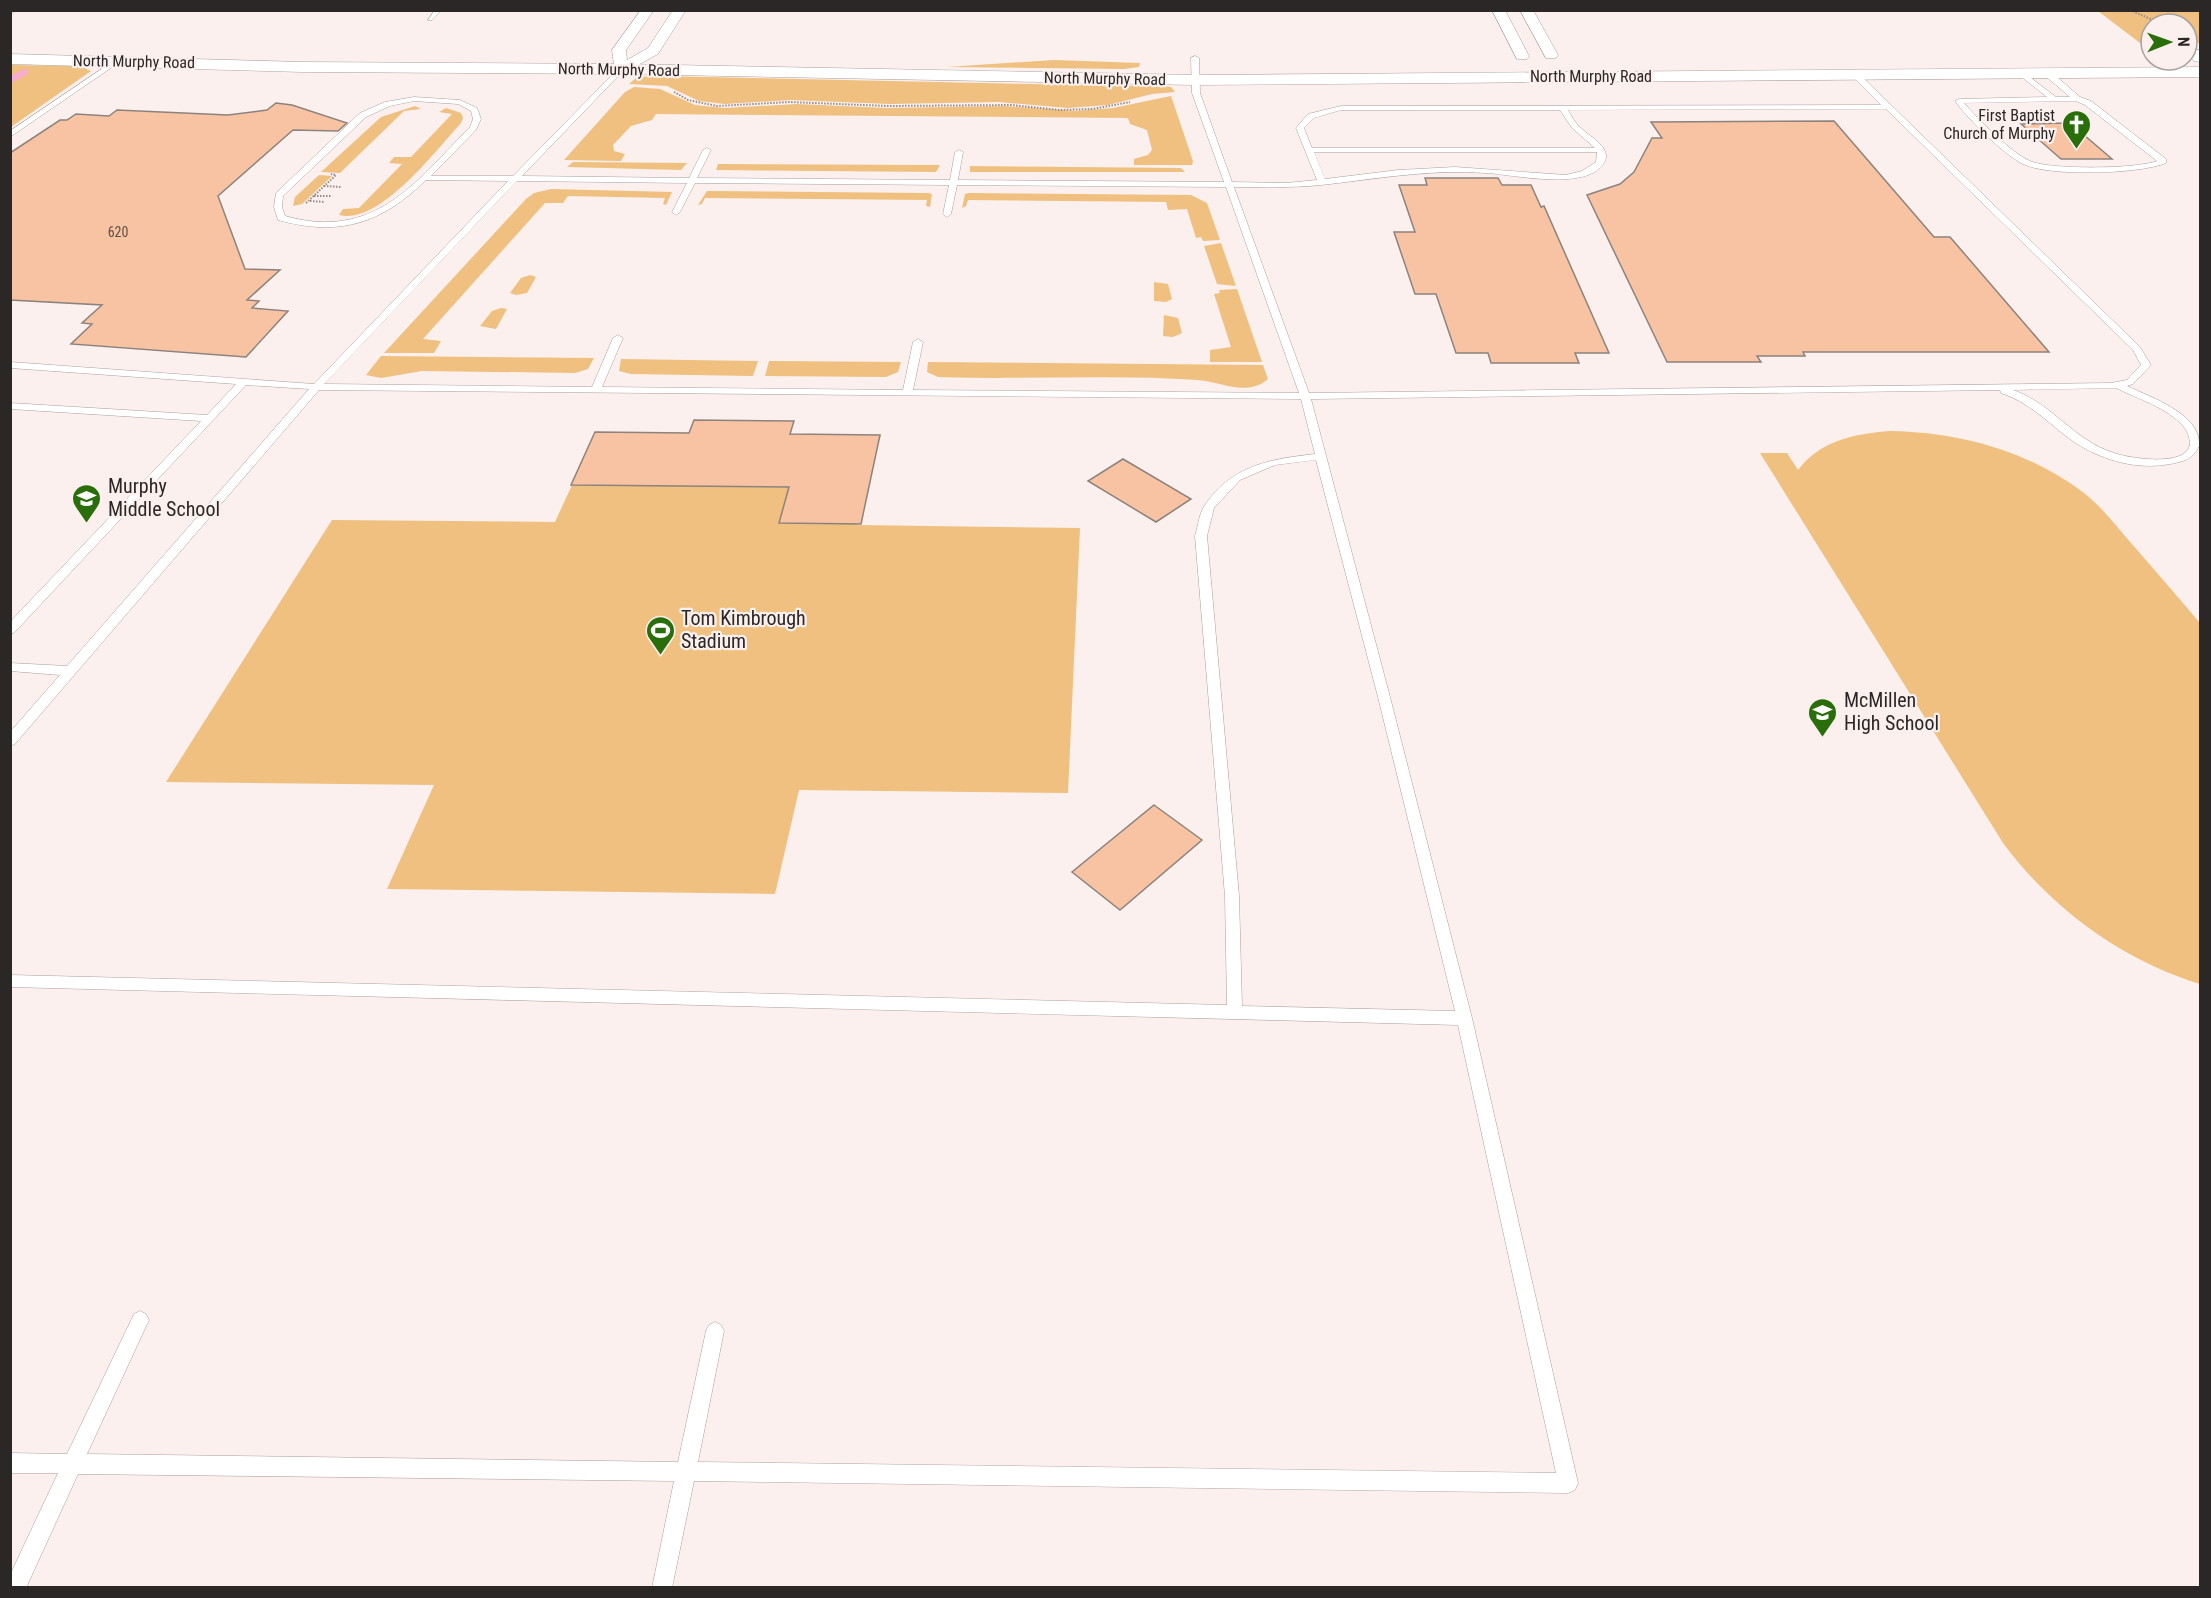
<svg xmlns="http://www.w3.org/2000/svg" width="2211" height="1598" font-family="'Roboto Condensed',sans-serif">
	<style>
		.green { fill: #efc07f }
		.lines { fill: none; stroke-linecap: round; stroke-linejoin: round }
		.stream { stroke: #f8acd0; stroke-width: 6 }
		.building { fill: #f8c3a2; stroke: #8c837e; stroke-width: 1.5 }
		.service-casing { stroke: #aa9f9d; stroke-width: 1 }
		.minor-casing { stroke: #aa9f9d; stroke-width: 1 }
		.tertiary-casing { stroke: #aa9f9d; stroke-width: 1 }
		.secondary-casing { stroke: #aa9f9d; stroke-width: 1 }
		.path { stroke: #948c8a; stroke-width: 2; stroke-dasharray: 1.5 1.5; stroke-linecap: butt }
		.service { fill: #fff; fill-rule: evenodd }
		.minor { fill: #fff; fill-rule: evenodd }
		.tertiary { fill: #fff; fill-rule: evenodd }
		.secondary { fill: #fff; fill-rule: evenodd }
		.labels { text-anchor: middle; stroke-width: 4.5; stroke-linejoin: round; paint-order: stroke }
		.far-number-label { font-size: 14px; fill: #5e4e45 }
		.far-street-label { font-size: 16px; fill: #2b2726; stroke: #fbf0ed }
		.far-poi-label { font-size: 16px; fill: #2b2726; stroke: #fbf0ed; text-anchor: end }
		.poi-label { font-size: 20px; fill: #2b2726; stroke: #fbf0ed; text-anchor: start }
	</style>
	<rect width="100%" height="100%" fill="#fbf0ed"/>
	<!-- green -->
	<path class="green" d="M 2098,11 L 2200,11 L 2200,43 L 2187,43 L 2187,24 L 2151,24 L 2151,43 L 2140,43 Z
		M 1054,60 L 1140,63 L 1139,67 L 1124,69 L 947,67 Z
		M 11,65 L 80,66 L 91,71 L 11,127 Z
		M 649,76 C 820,79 991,84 1162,86 L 1171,87 L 1175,92 L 1152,94 L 1108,105 L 1068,108 L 999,102 L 890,104 L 790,100 L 725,104 L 699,101 L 667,86 L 629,84 L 636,78 Z
		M 634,87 L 660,89 L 695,105 L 724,108 L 797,104 L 887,108 L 1005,106 L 1076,111 L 1113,108 L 1171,96 L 1193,161 L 1192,165 L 1134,165 L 1134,159 L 1148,155 L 1152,150 L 1147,130 L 1130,124 L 1128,118 L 656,114 L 652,120 L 631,126 L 613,145 L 614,151 L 625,154 L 621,161 L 564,160 L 625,92 Z
		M 415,106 L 421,109 L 404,111 L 340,173 L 321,172 L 381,117 Z
		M 446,108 L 461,113 L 463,118 L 461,123 C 437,149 379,226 339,215 L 343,209 L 359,208 L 402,164 L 389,163 L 394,157 L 411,157 L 452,114 L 439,112 Z
		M 573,162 L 687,163 L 681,170 L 567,167 Z
		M 718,164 L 940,165 L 936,172 L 716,170 Z
		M 970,166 L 1181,168 L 1185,172 L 970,172 Z
		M 319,175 L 332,176 L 302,204 L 293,206 L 295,197 Z
		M 551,189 L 672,192 L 666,205 L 663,204 L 665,198 L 568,196 L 563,203 L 545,203 L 423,339 L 441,341 L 434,353 L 384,353 L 526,199 L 534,193 Z
		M 707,191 L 928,193 L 932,194 L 930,207 L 926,206 L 927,200 L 705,198 L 702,204 L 698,205 Z
		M 969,193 L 1191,195 L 1207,203 L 1220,240 L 1203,241 L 1201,237 L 1196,238 L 1187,209 L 1168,210 L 1166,202 L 968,200 L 966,206 L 962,208 L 965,194 Z
		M 1221,243 L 1236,286 L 1217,284 L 1204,246 Z
		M 530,275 L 536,277 L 527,293 L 516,295 L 510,293 L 521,278 Z
		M 1154,282 L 1168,284 L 1172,299 L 1166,302 L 1154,301 Z
		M 1237,289 L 1262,362 L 1210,362 L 1210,350 L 1231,347 L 1214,294 L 1220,293 L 1219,290 Z
		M 501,308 L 507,309 L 496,329 L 480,326 L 492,311 Z
		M 1164,315 L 1178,318 L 1182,333 L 1173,337 L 1163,336 Z
		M 381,356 L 594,358 L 588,369 L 575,373 L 422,371 L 381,378 L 366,375 Z
		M 621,359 L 758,361 L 753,376 L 631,374 L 619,371 Z
		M 769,361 L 901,362 L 898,372 L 886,377 L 765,376 Z
		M 928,362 L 1263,365 L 1268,379 C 1247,397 1222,382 1198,380 C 1112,374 1024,380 938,377 L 927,372 Z
		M 1890,431 C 1959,432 2029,451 2084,493 C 2102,507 2116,526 2131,543 C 2154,569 2177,596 2200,623 L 2200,984 C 2122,960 2052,909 2003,843 L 1760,453 L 1787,453 L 1798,470 C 1821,440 1854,434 1890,431 Z
		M 596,433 L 881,435 L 857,525 L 1080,528 L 1068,793 L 799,790 L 775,894 L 387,889 L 434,785 L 166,782 L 332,520 L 555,522 Z"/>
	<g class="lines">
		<!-- stream -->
		<path class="stream" d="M 10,80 L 25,72"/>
	</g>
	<!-- building -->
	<path class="building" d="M 276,103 L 292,105 L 347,123 L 338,131 L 293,130 L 218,196 L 245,269 L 280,270 L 247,300 L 259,301 L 252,308 L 288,311 L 246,357 L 71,344 L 92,324 L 82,323 L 102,305 L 10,300 L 10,153 L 60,120 L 67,120 L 76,114 L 109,116 L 117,110 L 228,115 L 267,110 Z
		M 1834,121 L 1934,237 L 1950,237 L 2049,352 L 1803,352 L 1805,356 L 1757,356 L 1761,362 L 1667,362 L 1587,195 L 1620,184 L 1634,172 L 1652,138 L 1662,138 L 1651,122 Z
		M 2070,123 L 2112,159 L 2061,159 L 2021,124 Z
		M 1425,178 L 1498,178 L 1502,185 L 1531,185 L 1541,207 L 1544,206 L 1609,353 L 1575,353 L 1579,363 L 1491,363 L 1488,353 L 1456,353 L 1436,294 L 1415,294 L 1394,232 L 1415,232 L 1399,185 L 1427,185 Z
		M 694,420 L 794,421 L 790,434 L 880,435 L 861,524 L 779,523 L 789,487 L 571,485 L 595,432 L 689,433 Z
		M 1123,459 L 1191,499 L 1156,522 L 1088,481 Z
		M 1154,805 L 1202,840 L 1120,910 L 1072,872 Z"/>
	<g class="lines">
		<defs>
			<path id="service" d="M 435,10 L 442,10 L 432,20 L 428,20 Z
				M 1195,56 L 1199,58 L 1200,93 L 1232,182 L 1286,183 L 1317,180 L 1296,128 L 1308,114 L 1341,106 L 1881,105 L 1850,74 L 1857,72 L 2140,347 L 2151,365 L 2133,384 L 2127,386 C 2150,397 2202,414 2199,446 C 2193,459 2183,462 2170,464 C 2134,471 2094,458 2066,436 C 2044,419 2028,402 2001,393 L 2000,390 L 1311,399 L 1390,697 L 1472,1018 L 1578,1483 L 1575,1490 L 1568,1493 L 694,1481 L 672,1588 L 652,1588 L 674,1481 L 78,1474 L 26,1588 L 10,1588 L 10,1575 L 58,1473 L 10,1473 L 10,1453 L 67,1454 L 134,1314 L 140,1311 L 146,1314 L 149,1320 L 87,1454 L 678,1462 L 706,1331 L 709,1325 L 715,1322 L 721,1325 L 724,1331 L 698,1462 L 1556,1473 L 1458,1025 L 10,987 L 10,975 L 1227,1005 L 1225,896 L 1195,536 C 1198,527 1199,513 1205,505 C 1232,465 1271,459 1315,454 L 1301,399 L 319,390 L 15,744 L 10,746 L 10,732 L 60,675 L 10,671 L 10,663 L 67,666 L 309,389 L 246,385 L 14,633 L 10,634 L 10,622 L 201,421 L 10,409 L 10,403 L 207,415 L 236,384 L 10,368 L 10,362 L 314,384 L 508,181 L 426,180 C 381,224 339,237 278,220 L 274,207 L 276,193 L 360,113 L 385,102 L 414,97 L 460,100 L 477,108 L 481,119 L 476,130 L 431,176 L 513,176 L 620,67 L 624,69 L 623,71 L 522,176 L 689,178 L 703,150 L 707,148 L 711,150 L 697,178 L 950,180 L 955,152 L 959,150 L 963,152 L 958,180 L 1224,182 L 1192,93 L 1191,58 ZM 414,101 L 458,104 L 471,111 L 473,119 L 470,127 C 414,184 374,241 285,216 L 282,207 L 283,196 L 366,117 L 390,106 ZM 1886,109 L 2133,350 L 2141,365 L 2127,380 L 2111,383 L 1309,393 L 1234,187 C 1263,187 1292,188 1321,185 C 1376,179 1429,169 1485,173 C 1511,174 1587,192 1604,163 C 1613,148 1590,137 1581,128 C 1575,123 1572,117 1568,110 ZM 1341,110 L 1560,110 L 1572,128 L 1595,148 L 1312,148 L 1304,128 L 1314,118 ZM 1314,152 L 1597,152 L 1596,162 L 1582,171 L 1566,175 L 1455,167 L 1398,170 L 1325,179 ZM 517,181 L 687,183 L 672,212 L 676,215 L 680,212 L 695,183 L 949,185 L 943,214 L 947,217 L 951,214 L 957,185 L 1226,187 L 1299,393 L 913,390 L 923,342 L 918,339 L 913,342 L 903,390 L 602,387 L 623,338 L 618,335 L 613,338 L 592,387 L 324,384 ZM 2116,388 C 2138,399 2167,407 2184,427 C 2187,431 2190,438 2190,444 C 2187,468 2128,458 2114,453 C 2073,440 2052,403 2013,390 ZM 1316,460 L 1378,697 L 1455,1011 L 1242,1006 L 1239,896 L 1207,536 L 1214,508 L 1240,480 L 1275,465 Z
				M 115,60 L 121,61 L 10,137 L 10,131 Z
				M 2043,70 L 2049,70 L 2080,97 L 2091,101 L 2166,159 L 2166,163 C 2140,174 2049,177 2023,164 C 2003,154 1968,119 1955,101 L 1959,99 L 2047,97 L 2019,75 L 2018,73 L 2022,71 L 2056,97 L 2070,97 L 2043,74 ZM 2076,101 L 2085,105 L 2157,161 C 2137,169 2049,170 2030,161 C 2011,153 1978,119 1964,103 Z"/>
			<path id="minor" d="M 10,10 L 17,10 L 10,15 Z
				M 641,10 L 654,10 L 626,50 L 627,60 L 648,48 L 673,10 L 686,10 L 658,54 L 625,72 L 615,72 L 612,50 Z
				M 1492,10 L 1505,10 L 1529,56 L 1527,59 L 1517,59 Z
				M 1520,10 L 1533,10 L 1558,55 L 1556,58 L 1546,58 Z"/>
			<path id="tertiary" d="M 2200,50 L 2200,62 L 2194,61 L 2189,55 L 2192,51 Z"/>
			<path id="secondary" d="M 10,54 L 303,62 L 620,64 L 1195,75 L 2200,67 L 2200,77 L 1195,85 L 620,74 L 303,72 L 10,64 Z"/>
		</defs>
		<!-- service casing -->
		<use href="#service" class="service-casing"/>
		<!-- minor casing -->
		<use href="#minor" class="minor-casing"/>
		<!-- tertiary casing -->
		<use href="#tertiary" class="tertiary-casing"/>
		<!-- secondary casing -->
		<use href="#secondary" class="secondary-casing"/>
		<!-- path -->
		<path class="path" d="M 2130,10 L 2162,24
			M 674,92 L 688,100 L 717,106 L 789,102 L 888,106 L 1011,105 L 1060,110 L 1093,109 L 1130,102
			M 324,186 L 341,187
			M 314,196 L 331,196
			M 310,201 L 325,202
			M 306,203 L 336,175 L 331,174"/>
		<!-- service -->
		<use href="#service" class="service"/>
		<!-- minor -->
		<use href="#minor" class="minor"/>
		<!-- tertiary -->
		<use href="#tertiary" class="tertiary"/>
		<!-- secondary -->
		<use href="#secondary" class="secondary"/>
	</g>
	<!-- icons -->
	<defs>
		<symbol id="church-pin" viewBox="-11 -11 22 30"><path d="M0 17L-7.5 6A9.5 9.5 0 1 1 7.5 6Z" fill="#296e0b" stroke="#fbf0ed"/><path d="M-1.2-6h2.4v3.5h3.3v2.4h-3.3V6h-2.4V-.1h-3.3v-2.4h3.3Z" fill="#fff"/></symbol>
		<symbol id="school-pin" viewBox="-11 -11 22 30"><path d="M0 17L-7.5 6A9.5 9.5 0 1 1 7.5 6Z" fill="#296e0b" stroke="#fbf0ed"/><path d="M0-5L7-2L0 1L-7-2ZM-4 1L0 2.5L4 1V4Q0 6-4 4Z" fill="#fff"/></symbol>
		<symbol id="stadium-pin" viewBox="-11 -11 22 30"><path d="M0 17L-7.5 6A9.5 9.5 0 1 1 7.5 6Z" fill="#296e0b" stroke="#fbf0ed"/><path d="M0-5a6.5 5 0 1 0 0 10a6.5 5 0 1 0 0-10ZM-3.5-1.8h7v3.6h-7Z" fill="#fff"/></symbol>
	</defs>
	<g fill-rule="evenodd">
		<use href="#church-pin" x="2060" y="108" width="33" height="45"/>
		<use href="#school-pin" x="70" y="482" width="33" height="45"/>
		<use href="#stadium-pin" x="644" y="614" width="33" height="45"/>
		<use href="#school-pin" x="1806" y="696" width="33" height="45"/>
	</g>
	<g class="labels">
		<!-- far-number labels -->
		<g class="far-number-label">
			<text x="118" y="237">620</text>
		</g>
		<!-- far-street labels -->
		<g class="far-street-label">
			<text transform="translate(134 61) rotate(1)" y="6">North Murphy Road</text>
			<text transform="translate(619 69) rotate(1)" y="6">North Murphy Road</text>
			<text x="1591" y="82">North Murphy Road</text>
			<text transform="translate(1105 78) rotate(1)" y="6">North Murphy Road</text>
		</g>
		<!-- far-poi labels -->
		<g class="far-poi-label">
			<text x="2055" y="121">First Baptist<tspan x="2055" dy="18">Church of Murphy</tspan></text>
		</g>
		<!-- poi labels -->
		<g class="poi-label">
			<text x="108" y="493">Murphy<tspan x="108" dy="23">Middle School</tspan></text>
			<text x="681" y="625">Tom Kimbrough<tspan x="681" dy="23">Stadium</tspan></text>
			<text x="1844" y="707">McMillen<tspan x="1844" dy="23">High School</tspan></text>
		</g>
	</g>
	<!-- border -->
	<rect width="2211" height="1598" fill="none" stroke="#2b2726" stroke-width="24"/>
	<!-- north arrow -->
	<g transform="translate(2169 42) rotate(89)"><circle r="28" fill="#fbf0ed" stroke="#a8a09d" stroke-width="1.5"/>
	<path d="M0-4.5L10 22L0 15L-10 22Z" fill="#296e0b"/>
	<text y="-9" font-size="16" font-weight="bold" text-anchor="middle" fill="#2b2726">N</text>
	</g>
</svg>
